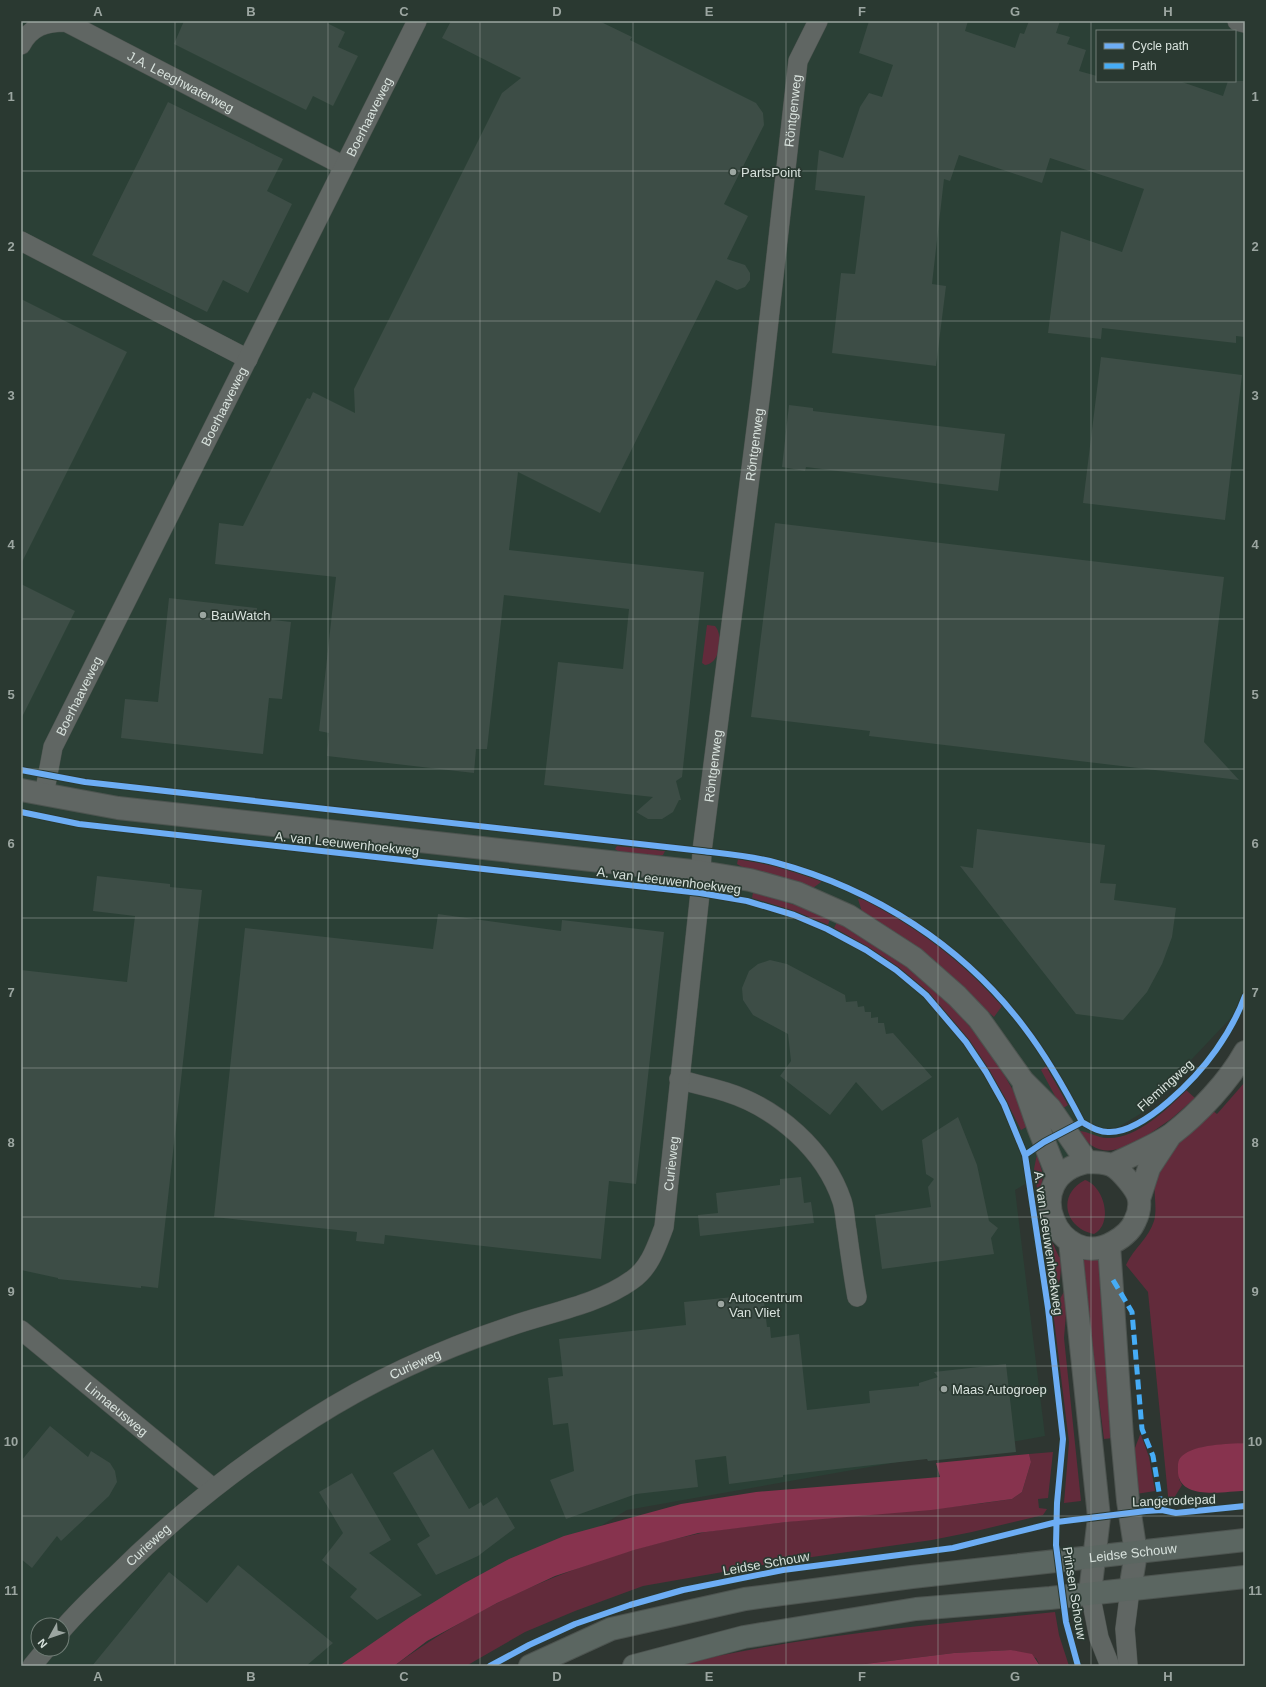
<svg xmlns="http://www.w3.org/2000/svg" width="1266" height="1687" font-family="Helvetica,sans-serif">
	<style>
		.built { fill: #2b4036; fill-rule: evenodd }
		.green { fill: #622b3b }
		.water { fill: #87334e }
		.building { fill: #3d4d46 }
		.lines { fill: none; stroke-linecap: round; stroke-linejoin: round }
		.minor-casing { stroke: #4d5450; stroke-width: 20 }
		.tertiary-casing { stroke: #4d5450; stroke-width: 24 }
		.primary-casing { stroke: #4d5450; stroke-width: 24 }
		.minor { stroke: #606663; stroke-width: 19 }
		.tertiary { stroke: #606663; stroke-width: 22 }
		.primary { stroke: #5b6661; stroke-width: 22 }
		.quiet { stroke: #46acf6; stroke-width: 5; stroke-dasharray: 10 5; stroke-linecap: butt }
		.cycleway-casing { stroke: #2a3931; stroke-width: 8 }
		.cycleway { stroke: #6dadf4; stroke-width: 6 }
		.grid { fill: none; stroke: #9ca6a1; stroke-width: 1; stroke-opacity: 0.55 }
		.poi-dot { fill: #9ca6a1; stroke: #2a3931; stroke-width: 1.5 }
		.labels { text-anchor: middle; stroke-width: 3.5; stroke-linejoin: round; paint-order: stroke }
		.street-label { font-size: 13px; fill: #d8e2dd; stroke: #2a3931 }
		.poi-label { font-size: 13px; fill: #d8e2dd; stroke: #2a3931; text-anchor: start }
		.neatline { fill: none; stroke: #9ca6a1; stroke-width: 1.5 }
		.grid-label { font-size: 13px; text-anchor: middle; font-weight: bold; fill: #9ca6a1 }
	</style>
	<rect width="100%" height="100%" fill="#2e3631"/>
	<!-- built -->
	<path class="built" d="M 21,21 L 1245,21 L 1244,1004 L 1140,1114 L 1015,1190 L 1045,1436 L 627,1510 L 370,1666 L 21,1666 ZM 1097,31 L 1235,31 L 1235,81 L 1097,81 ZM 38,1625 L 62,1625 L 62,1649 L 38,1649 Z"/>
	<!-- green -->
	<path class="green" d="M 707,625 L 715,626 C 724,636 720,664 705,665 L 702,663 Z
		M 617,846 L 665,851 L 663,855 C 651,857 623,857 615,849 Z
		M 738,859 L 772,865 L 821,881 L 821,882 L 813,888 L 744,868 L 737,864 Z
		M 753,892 L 808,909 L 830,919 L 828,925 L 788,909 L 752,898 Z
		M 858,899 C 867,898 876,906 883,910 C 929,935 967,967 1002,1006 L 994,1017 L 932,959 L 899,935 L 862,912 Z
		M 837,922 C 925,968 990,1033 1030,1125 L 1021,1130 C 974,1034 928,979 834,928 Z
		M 1046,1066 L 1068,1105 L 1062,1109 L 1041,1070 Z
		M 1245,1082 L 1245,1443 L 1199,1448 L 1179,1479 L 1182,1485 L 1169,1506 L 1148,1292 L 1126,1265 C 1133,1249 1149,1238 1154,1221 C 1158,1207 1152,1189 1156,1175 C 1161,1156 1198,1126 1213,1111 L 1217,1114 Z
		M 1186,1090 L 1195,1098 L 1171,1119 L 1132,1146 L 1130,1144 C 1108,1156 1091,1151 1078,1131 C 1088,1131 1097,1138 1108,1138 C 1136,1139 1168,1109 1186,1090 Z
		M 1037,1154 L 1043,1175 L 1039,1201 L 1041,1217 L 1059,1257 L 1062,1257 L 1060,1279 L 1053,1294 L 1034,1169 Z
		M 1085,1180 C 1104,1186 1114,1223 1094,1234 C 1064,1228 1057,1194 1085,1180 Z
		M 1080,1256 L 1100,1260 L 1104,1344 L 1113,1438 L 1104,1439 L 1093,1352 L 1079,1258 Z
		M 1068,1289 L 1064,1338 L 1081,1501 L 1064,1503 L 1069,1442 L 1053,1311 L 1065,1290 Z
		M 1140,1435 L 1141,1435 L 1149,1457 L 1155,1491 L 1136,1494 L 1131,1458 Z
		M 1053,1452 L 1048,1498 L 1038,1499 L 1039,1508 L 1047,1509 L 1043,1515 L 972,1532 L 932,1540 L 791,1560 L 643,1586 L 575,1611 L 525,1632 L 466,1666 L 394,1666 C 483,1600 589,1557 697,1534 C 717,1529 738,1528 759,1525 C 843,1515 928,1512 1012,1499 L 1022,1492 L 1031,1462 L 1029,1454 Z
		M 1055,1612 L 1059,1635 L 1069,1666 L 1040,1666 L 1036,1658 L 1011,1650 L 954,1653 L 849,1666 L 672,1666 C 798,1636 927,1625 1055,1612 Z"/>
	<!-- water -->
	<path class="water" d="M 1245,1443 L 1245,1491 C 1225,1491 1181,1501 1178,1473 C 1178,1467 1177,1460 1182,1456 C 1195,1444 1228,1444 1245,1443 Z
		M 1029,1454 L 1031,1462 L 1022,1492 L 1012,1499 L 931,1510 L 787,1522 L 698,1533 L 634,1550 L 555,1576 L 497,1603 L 427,1641 L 394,1666 L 339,1666 L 410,1617 L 463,1584 L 509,1559 L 564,1536 L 681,1504 L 756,1492 L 940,1477 L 936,1463 Z
		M 1011,1650 L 1032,1654 L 1040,1666 L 849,1666 L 954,1653 Z"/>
	<!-- building -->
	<path class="building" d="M 184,21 L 323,21 L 345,32 L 338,47 L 358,56 L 333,106 L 313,96 L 306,110 L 174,44 Z
		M 451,21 L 599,21 L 632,37 L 630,40 L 756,103 L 763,113 L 764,125 L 724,204 L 748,216 L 727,259 L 745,265 L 750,273 L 750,280 L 745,287 L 737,290 L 716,280 L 600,513 L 518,472 L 509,550 L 704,572 L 682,777 L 676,781 L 681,800 L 679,800 L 673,812 L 662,819 L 648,819 L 636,812 L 653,797 L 544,785 L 558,662 L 623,669 L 629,609 L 504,595 L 487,749 L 476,749 L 474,773 L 327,756 L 329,733 L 319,731 L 336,577 L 215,564 L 219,523 L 243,526 L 307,398 L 310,399 L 313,392 L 355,413 L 354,389 L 502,93 L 521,78 L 442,38 Z
		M 869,21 L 968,21 L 965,31 L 1015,48 L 1020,33 L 1024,34 L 1029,21 L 1060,21 L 1056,33 L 1070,37 L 1067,44 L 1086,50 L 1079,71 L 1097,76 L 1097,81 L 1179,81 L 1223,96 L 1228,81 L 1245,81 L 1245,337 L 1236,336 L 1236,343 L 1102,328 L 1101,339 L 1048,333 L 1061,231 L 1122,252 L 1144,189 L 1050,158 L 1042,183 L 959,155 L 950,181 L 944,179 L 932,284 L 946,286 L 936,366 L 832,353 L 841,273 L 855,274 L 865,196 L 815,190 L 819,150 L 843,158 L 860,107 L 869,93 L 882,97 L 893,65 L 859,53 Z
		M 168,102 L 283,159 L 267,191 L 292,204 L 248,293 L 223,280 L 207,312 L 92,255 Z
		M 21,299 L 127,352 L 21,564 Z
		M 1101,357 L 1242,375 L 1225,520 L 1083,503 Z
		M 789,405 L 813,408 L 813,411 L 1005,434 L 998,491 L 806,467 L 805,471 L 782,467 Z
		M 775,523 L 1224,577 L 1204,742 L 1239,780 L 869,736 L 870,731 L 751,717 Z
		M 21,584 L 75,611 L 21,719 Z
		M 169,598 L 257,608 L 256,618 L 291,622 L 282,699 L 269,698 L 263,754 L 121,738 L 125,699 L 158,702 Z
		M 977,829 L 1105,845 L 1100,883 L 1116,884 L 1114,900 L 1176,908 L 1172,937 L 1162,964 L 1147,992 L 1123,1020 L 1076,1014 L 960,866 L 973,868 Z
		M 97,876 L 170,884 L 170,887 L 202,890 L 158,1288 L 141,1286 L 141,1288 L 58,1279 L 58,1278 L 21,1270 L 21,970 L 127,982 L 135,916 L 93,911 Z
		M 438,914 L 561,931 L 562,920 L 664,932 L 636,1184 L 609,1181 L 601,1259 L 385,1235 L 384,1244 L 356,1241 L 357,1232 L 214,1217 L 245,928 L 433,949 Z
		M 770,960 L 787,964 L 845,995 L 846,1002 L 857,1001 L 858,1007 L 864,1006 L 865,1012 L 871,1012 L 871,1018 L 878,1017 L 878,1023 L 884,1023 L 886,1034 L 893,1033 L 932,1077 L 882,1111 L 856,1082 L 830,1115 L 780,1076 L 791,1061 L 788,1034 L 753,1015 L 743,1000 L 742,988 L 749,971 L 758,964 Z
		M 958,1117 L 977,1165 L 989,1221 L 998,1228 L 991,1238 L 994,1254 L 882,1269 L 875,1215 L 931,1207 L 928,1187 L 934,1179 L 926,1174 L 922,1140 Z
		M 801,1177 L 804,1203 L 811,1202 L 814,1223 L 700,1236 L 698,1215 L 718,1213 L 716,1193 L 780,1185 L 780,1179 Z
		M 763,1294 L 767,1327 L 770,1327 L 771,1338 L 799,1334 L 807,1410 L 870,1403 L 869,1391 L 919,1386 L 919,1383 L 938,1377 L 934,1372 L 1006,1364 L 1016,1452 L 928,1461 L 927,1459 L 783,1475 L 783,1477 L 729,1484 L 726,1456 L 695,1460 L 698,1487 L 636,1494 L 566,1519 L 550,1480 L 574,1471 L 568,1423 L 553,1425 L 548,1378 L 563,1376 L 559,1339 L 686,1325 L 684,1302 Z
		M 50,1426 L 88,1457 L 91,1451 L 110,1463 L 115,1471 L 117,1482 L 109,1496 L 61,1541 L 57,1536 L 32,1568 L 21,1559 L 21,1461 Z
		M 433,1449 L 469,1509 L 481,1502 L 483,1506 L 497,1497 L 515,1528 L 478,1556 L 436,1575 L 417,1544 L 430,1536 L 393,1473 Z
		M 352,1473 L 391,1540 L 369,1553 L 422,1595 L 377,1620 L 350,1597 L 357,1589 L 322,1560 L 343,1533 L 319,1492 Z
		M 238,1565 L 333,1643 L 306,1666 L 92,1666 L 169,1572 L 207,1603 Z"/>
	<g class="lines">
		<defs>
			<g id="minor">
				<path d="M 1237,21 L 1245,23"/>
				<path id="s1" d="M 21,45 C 31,26 46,22 66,22 L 344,166"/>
				<path d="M 21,241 L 248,359"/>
				<path id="s2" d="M 44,795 L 53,747 L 417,21"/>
				<path d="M 679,1079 C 694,1084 710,1087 726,1092 C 777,1108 825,1150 842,1201 C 845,1210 845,1221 847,1231 C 850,1253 853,1275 857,1297"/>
				<path id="s3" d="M 21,1330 L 213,1488"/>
				<path d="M 1090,1593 L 1099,1638 L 1110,1666"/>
				<path id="s4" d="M 62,1630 C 78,1611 96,1594 114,1577 C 174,1517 241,1464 312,1419 C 373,1380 442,1349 511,1326 C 551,1312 597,1305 632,1280 C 650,1268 657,1245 664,1227 L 700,893 L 702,851 L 761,391 L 798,61 L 818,21"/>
				<path d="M 32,1666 L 46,1649"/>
				<path d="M 1128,1666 L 1125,1629 L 1130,1590"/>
			</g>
			<path id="tertiary" d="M 21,790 L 118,808 L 701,872 L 750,880 L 797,893 L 849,916 L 914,958 L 957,996 L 979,1019 L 1023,1081 L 1050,1108 L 1087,1162
				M 1024,1086 L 1039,1129 L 1058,1177
				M 1087,1162 C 1095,1162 1103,1162 1111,1165 C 1120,1169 1138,1190 1139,1200 C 1140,1207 1138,1215 1135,1221 C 1131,1231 1123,1237 1114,1242 C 1059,1274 1016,1177 1087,1162 Z
				M 1112,1165 C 1130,1156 1155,1146 1172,1134 C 1198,1114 1229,1081 1245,1052
				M 1139,1199 L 1149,1168 L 1170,1136
				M 1070,1241 L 1099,1517 L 1090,1593
				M 1109,1245 L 1122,1436 L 1128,1501 L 1136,1553 L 1130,1590"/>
			<g id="primary">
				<path id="s5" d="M 530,1666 L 611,1629 L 745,1599 L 912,1577 L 1245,1540"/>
				<path d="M 634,1666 L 744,1637 L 916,1609 L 1050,1598 L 1245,1577"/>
			</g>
		</defs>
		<!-- minor casing -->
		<use href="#minor" class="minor-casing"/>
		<!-- tertiary casing -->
		<use href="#tertiary" class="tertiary-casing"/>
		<!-- primary casing -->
		<use href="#primary" class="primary-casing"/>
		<!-- minor -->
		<use href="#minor" class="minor"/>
		<!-- tertiary -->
		<use href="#tertiary" class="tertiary"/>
		<!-- primary -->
		<use href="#primary" class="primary"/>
		<!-- quiet -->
		<path class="quiet" d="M 1113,1280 L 1132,1312 L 1142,1429 L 1153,1456 L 1162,1510"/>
		<defs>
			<path id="cycleway" d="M 21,770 L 85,782 L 702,851 C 727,854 753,856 777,863 C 874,889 963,946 1024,1027 C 1047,1057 1065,1089 1082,1122
				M 21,812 L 79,824 L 700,893 L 747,901 L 794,915 L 827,929 L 866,950 L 896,970 L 926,995 L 966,1042 L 986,1072 L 1004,1104 L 1025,1155 L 1048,1308 L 1063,1439 L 1057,1503 L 1056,1545 L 1066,1622 L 1078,1666
				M 1025,1155 L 1044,1142 L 1082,1122 C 1091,1127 1100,1133 1110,1132 C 1145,1132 1197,1077 1216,1050 C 1228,1033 1238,1015 1245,996
				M 490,1666 L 529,1645 L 575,1624 L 630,1605 L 683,1590 L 783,1570 L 953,1548 L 1057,1522 L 1146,1511 L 1162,1510 L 1176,1513 L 1245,1506"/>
		</defs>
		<!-- cycleway casing -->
		<use href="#cycleway" class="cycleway-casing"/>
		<!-- cycleway -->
		<use href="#cycleway" class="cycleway"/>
	</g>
	<!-- grid -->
	<path class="grid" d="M 175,21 L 175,1666M 328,21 L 328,1666M 480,21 L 480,1666M 633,21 L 633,1666M 786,21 L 786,1666M 938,21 L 938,1666M 1091,21 L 1091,1666M 21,171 L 1245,171M 21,321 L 1245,321M 21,470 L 1245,470M 21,619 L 1245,619M 21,769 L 1245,769M 21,918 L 1245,918M 21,1068 L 1245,1068M 21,1217 L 1245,1217M 21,1366 L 1245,1366M 21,1516 L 1245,1516"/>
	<!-- markers -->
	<g class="poi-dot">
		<circle cx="733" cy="172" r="4"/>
		<circle cx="203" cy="615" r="4"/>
		<circle cx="721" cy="1304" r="4"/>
		<circle cx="944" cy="1389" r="4"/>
	</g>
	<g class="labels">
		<!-- street labels -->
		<g class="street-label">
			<text dy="5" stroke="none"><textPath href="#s1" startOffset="183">J.A. Leeghwaterweg</textPath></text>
			<text dy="5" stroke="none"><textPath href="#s4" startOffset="1865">Röntgenweg</textPath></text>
			<text dy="5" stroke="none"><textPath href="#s2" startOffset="754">Boerhaaveweg</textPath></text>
			<text dy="5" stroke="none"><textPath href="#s2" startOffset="430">Boerhaaveweg</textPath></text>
			<text dy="5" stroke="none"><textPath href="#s4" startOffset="1529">Röntgenweg</textPath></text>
			<text dy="5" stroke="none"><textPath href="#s2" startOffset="106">Boerhaaveweg</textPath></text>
			<text dy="5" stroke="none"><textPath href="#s4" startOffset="1205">Röntgenweg</textPath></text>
			<text transform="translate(347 843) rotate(6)" y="5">A. van Leeuwenhoekweg</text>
			<text transform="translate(669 880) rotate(7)" y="5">A. van Leeuwenhoekweg</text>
			<text transform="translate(1165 1085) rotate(-42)" y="5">Flemingweg</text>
			<text dy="5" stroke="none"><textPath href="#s4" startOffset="805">Curieweg</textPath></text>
			<text transform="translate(1049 1243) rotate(82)" y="5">A. van Leeuwenhoekweg</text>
			<text dy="5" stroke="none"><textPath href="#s4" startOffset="445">Curieweg</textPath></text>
			<text dy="5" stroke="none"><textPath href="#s3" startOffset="124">Linnaeusweg</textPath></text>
			<text transform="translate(1174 1500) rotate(-2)" y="5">Langerodepad</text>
			<text dy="5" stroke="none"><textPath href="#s4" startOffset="121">Curieweg</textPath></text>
			<text dy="5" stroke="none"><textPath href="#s5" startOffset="617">Leidse Schouw</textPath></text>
			<text transform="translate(766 1563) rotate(-10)" y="5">Leidse Schouw</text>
			<text transform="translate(1075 1593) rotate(81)" y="5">Prinsen Schouw</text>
		</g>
		<!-- poi labels -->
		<g class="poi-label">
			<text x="741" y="177">PartsPoint</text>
			<text x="211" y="620">BauWatch</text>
			<text x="729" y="1302">Autocentrum<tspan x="729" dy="15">Van Vliet</tspan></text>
			<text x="952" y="1394">Maas Autogroep</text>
		</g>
	</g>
	<!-- border -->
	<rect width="1266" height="1687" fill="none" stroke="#2a3931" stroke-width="44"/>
	<!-- legend -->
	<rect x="1096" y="30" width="140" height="52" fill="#2a3931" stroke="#707d76"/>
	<rect x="1104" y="43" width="20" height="6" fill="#6dadf4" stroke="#707d76"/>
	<text x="1132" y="50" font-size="12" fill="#d8e2dd">Cycle path</text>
	<rect x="1104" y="63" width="20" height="6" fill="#46acf6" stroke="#707d76"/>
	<text x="1132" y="70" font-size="12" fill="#d8e2dd">Path</text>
	<!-- north arrow -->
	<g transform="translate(50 1637) rotate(230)"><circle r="19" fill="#2a3931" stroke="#707d76"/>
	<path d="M0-3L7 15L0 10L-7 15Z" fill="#9ca6a1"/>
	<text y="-6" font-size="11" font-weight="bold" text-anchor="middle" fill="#d8e2dd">N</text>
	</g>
	<rect x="22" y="22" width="1222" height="1643" class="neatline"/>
	<g class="grid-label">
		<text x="98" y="16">A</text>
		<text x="251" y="16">B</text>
		<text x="404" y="16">C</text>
		<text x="557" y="16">D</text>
		<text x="709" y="16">E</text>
		<text x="862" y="16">F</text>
		<text x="1015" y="16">G</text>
		<text x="1168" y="16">H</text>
		<text x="11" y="101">1</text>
		<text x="1255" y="101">1</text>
		<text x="11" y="251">2</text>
		<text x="1255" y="251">2</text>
		<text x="11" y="400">3</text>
		<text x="1255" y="400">3</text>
		<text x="11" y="549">4</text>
		<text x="1255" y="549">4</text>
		<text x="11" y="699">5</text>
		<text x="1255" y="699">5</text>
		<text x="11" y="848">6</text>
		<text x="1255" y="848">6</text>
		<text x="11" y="997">7</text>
		<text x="1255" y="997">7</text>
		<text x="11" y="1147">8</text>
		<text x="1255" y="1147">8</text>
		<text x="11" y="1296">9</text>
		<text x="1255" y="1296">9</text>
		<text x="11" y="1446">10</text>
		<text x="1255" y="1446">10</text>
		<text x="11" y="1595">11</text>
		<text x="1255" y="1595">11</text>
		<text x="98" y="1681">A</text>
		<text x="251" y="1681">B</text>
		<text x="404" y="1681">C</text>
		<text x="557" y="1681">D</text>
		<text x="709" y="1681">E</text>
		<text x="862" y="1681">F</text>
		<text x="1015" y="1681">G</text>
		<text x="1168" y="1681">H</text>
	</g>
</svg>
